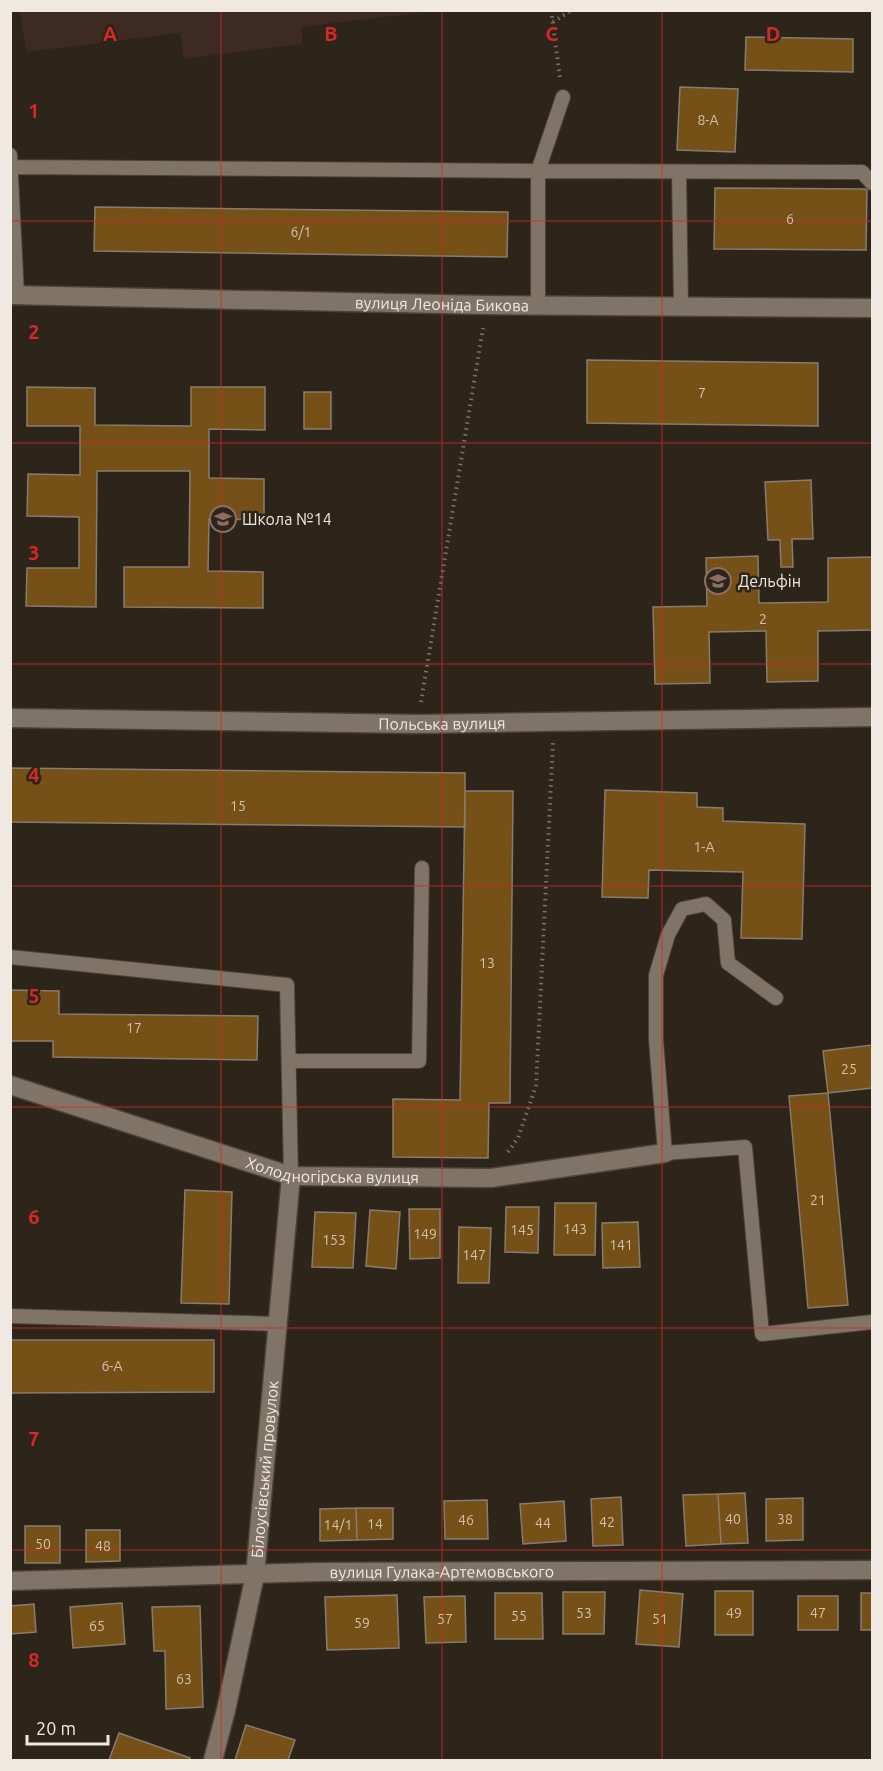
<svg xmlns="http://www.w3.org/2000/svg" width="883" height="1771" font-family="Ubuntu,sans-serif">
	<style>
		.industrial { fill: #3c2a23 }
		.building { fill: #755017; stroke: #887c6f; stroke-width: 1.5 }
		.lines { fill: none; stroke-linecap: round; stroke-linejoin: round }
		.lane-casing { stroke: #4a4339; stroke-width: 16 }
		.street-casing { stroke: #4a4339; stroke-width: 21 }
		.path { stroke: #7b7369; stroke-width: 4; stroke-dasharray: 1.5 4.5; stroke-linecap: butt }
		.lane { stroke: #7f7466; stroke-width: 14 }
		.street { stroke: #7f7466; stroke-width: 18 }
		.grid { fill: none; stroke: #d62828; stroke-width: 1.5; stroke-opacity: 0.55 }
		.labels { text-anchor: middle; stroke-width: 5; stroke-linejoin: round; paint-order: stroke }
		.number-label { font-size: 14px; fill: #d1c3af }
		.street-label { font-size: 16px; fill: #f0e9e2; stroke: #2e251a }
		.poi-label { font-size: 16px; fill: #f0e9e2; stroke: #2e251a; text-anchor: start }
		.grid-label { font-size: 20px; text-anchor: middle; font-weight: bold; fill: #d62828; stroke: #2e251a; stroke-width: 5; stroke-linejoin: round; paint-order: stroke }
	</style>
	<rect width="100%" height="100%" fill="#2e251a"/>
	<!-- industrial -->
	<path class="industrial" d="M 20,11 L 20,10 L 434,11 L 302,27 L 302,44 L 184,59 L 180,33 L 26,52 Z"/>
	<!-- building -->
	<path class="building" d="M 746,37 L 853,39 L 853,72 L 745,70 Z
		M 680,87 L 738,89 L 735,152 L 677,150 Z
		M 715,188 L 867,189 L 866,250 L 714,249 Z
		M 95,207 L 508,212 L 507,257 L 94,251 Z
		M 587,360 L 818,363 L 818,426 L 587,423 Z
		M 27,387 L 95,388 L 95,425 L 191,426 L 191,387 L 265,387 L 265,430 L 209,429 L 209,478 L 264,479 L 264,520 L 209,519 L 208,571 L 263,572 L 263,608 L 124,607 L 124,567 L 189,567 L 190,471 L 97,471 L 96,607 L 26,606 L 27,568 L 79,568 L 79,517 L 27,516 L 28,474 L 80,475 L 80,426 L 27,426 Z
		M 304,392 L 331,392 L 331,429 L 304,429 Z
		M 811,480 L 813,539 L 792,539 L 793,567 L 781,567 L 780,540 L 768,540 L 765,482 Z
		M 758,556 L 759,603 L 828,602 L 828,558 L 872,557 L 872,630 L 818,631 L 818,681 L 767,682 L 766,631 L 709,632 L 710,683 L 655,684 L 653,607 L 707,606 L 706,558 Z
		M 10,768 L 465,773 L 465,827 L 10,822 Z
		M 605,790 L 697,793 L 697,807 L 723,808 L 723,821 L 805,824 L 802,939 L 741,938 L 743,872 L 649,870 L 648,898 L 602,897 Z
		M 465,791 L 513,791 L 510,1103 L 489,1103 L 488,1158 L 393,1157 L 393,1099 L 460,1100 Z
		M 10,990 L 59,991 L 59,1014 L 258,1016 L 257,1060 L 53,1057 L 53,1041 L 10,1041 Z
		M 872,1045 L 872,1088 L 828,1093 L 823,1051 Z
		M 828,1093 L 848,1305 L 808,1308 L 789,1096 Z
		M 185,1190 L 232,1192 L 229,1304 L 181,1303 Z
		M 555,1203 L 596,1203 L 595,1255 L 554,1255 Z
		M 506,1207 L 539,1207 L 538,1253 L 505,1252 Z
		M 409,1209 L 440,1209 L 440,1258 L 410,1259 Z
		M 370,1210 L 400,1212 L 396,1269 L 366,1266 Z
		M 315,1212 L 356,1213 L 353,1268 L 312,1267 Z
		M 638,1222 L 640,1267 L 603,1268 L 602,1223 Z
		M 459,1227 L 491,1228 L 489,1283 L 458,1283 Z
		M 10,1340 L 214,1340 L 214,1392 L 10,1393 Z
		M 745,1493 L 748,1543 L 721,1544 L 718,1494 Z
		M 718,1494 L 721,1544 L 686,1546 L 683,1495 Z
		M 621,1497 L 623,1545 L 593,1546 L 591,1499 Z
		M 803,1498 L 803,1540 L 766,1541 L 766,1499 Z
		M 487,1500 L 488,1539 L 445,1539 L 444,1501 Z
		M 564,1501 L 566,1541 L 523,1544 L 520,1504 Z
		M 356,1508 L 357,1540 L 320,1541 L 320,1509 Z
		M 356,1508 L 393,1508 L 393,1539 L 357,1540 Z
		M 25,1526 L 60,1526 L 60,1563 L 25,1563 Z
		M 86,1530 L 120,1530 L 120,1561 L 86,1562 Z
		M 640,1590 L 683,1594 L 679,1647 L 636,1644 Z
		M 715,1591 L 753,1591 L 753,1635 L 715,1635 Z
		M 563,1592 L 605,1592 L 604,1634 L 563,1634 Z
		M 495,1593 L 542,1593 L 543,1639 L 495,1639 Z
		M 861,1593 L 872,1593 L 872,1630 L 861,1630 Z
		M 397,1595 L 399,1648 L 327,1650 L 325,1597 Z
		M 465,1596 L 466,1642 L 426,1643 L 424,1597 Z
		M 798,1596 L 838,1596 L 838,1630 L 798,1630 Z
		M 122,1603 L 125,1644 L 73,1648 L 70,1607 Z
		M 34,1604 L 36,1632 L 10,1634 L 10,1606 Z
		M 200,1606 L 203,1707 L 166,1709 L 165,1651 L 154,1651 L 152,1607 Z
		M 246,1725 L 295,1740 L 288,1760 L 235,1760 Z
		M 119,1733 L 190,1758 L 189,1760 L 109,1760 Z"/>
	<g class="lines">
		<defs>
			<path id="lane" d="M 10,155 L 17,295
				M 12,167 L 538,171 L 862,172 L 872,183
				M 679,172 L 681,307
				M 538,306 L 538,171 L 563,97
				M 10,957 L 287,985 L 291,1176
				M 776,998 L 728,963 L 724,920 L 706,904 L 682,909 L 668,935 L 656,975 L 656,1040 L 665,1153 L 745,1147 L 762,1334 L 872,1322
				M 289,1061 L 419,1061 L 422,868
				M 10,1316 L 278,1324"/>
			<g id="street">
				<path id="s1" d="M 10,295 L 487,305 L 872,308"/>
				<path id="s2" d="M 10,718 L 418,724 L 872,717"/>
				<path id="s3" d="M 10,1085 L 291,1176 L 491,1178 L 665,1153"/>
				<path id="s4" d="M 10,1581 L 318,1572 L 872,1570"/>
				<path id="s5" d="M 213,1760 L 226,1710 L 255,1575 L 291,1176"/>
			</g>
		</defs>
		<!-- lane casing -->
		<use href="#lane" class="lane-casing"/>
		<!-- street casing -->
		<use href="#street" class="street-casing"/>
		<!-- path -->
		<path class="path" d="M 551,10 L 560,78
			M 553,22 L 572,10
			M 421,702 L 483,328
			M 508,1152 L 518,1138 L 536,1086 L 553,743"/>
		<!-- lane -->
		<use href="#lane" class="lane"/>
		<!-- street -->
		<use href="#street" class="street"/>
	</g>
	<!-- grid -->
	<path class="grid" d="M 221,10 L 221,1760M 442,10 L 442,1760M 662,10 L 662,1760M 10,221 L 872,221M 10,443 L 872,443M 10,664 L 872,664M 10,886 L 872,886M 10,1107 L 872,1107M 10,1328 L 872,1328M 10,1550 L 872,1550"/>
	<!-- icons -->
	<defs>
		<symbol id="school-ring" viewBox="-11 -11 22 22"><circle r="9.5" fill="#2e251a" stroke="#8d6e63" stroke-width="1.5"/><path d="M0-5L7-2L0 1L-7-2ZM-4 1L0 2.5L4 1V4Q0 6-4 4Z" fill="#8d6e63"/></symbol>
	</defs>
	<g fill-rule="evenodd">
		<use href="#school-ring" x="208" y="504" width="30" height="30"/>
		<use href="#school-ring" x="703" y="566" width="30" height="30"/>
	</g>
	<g class="labels">
		<!-- number labels -->
		<g class="number-label">
			<text x="708" y="125">8-А</text>
			<text x="790" y="224">6</text>
			<text x="301" y="237">6/1</text>
			<text x="702" y="398">7</text>
			<text x="763" y="624">2</text>
			<text x="238" y="811">15</text>
			<text x="704" y="852">1-А</text>
			<text x="487" y="968">13</text>
			<text x="134" y="1033">17</text>
			<text x="849" y="1074">25</text>
			<text x="818" y="1205">21</text>
			<text x="575" y="1234">143</text>
			<text x="522" y="1235">145</text>
			<text x="425" y="1239">149</text>
			<text x="334" y="1245">153</text>
			<text x="621" y="1250">141</text>
			<text x="474" y="1260">147</text>
			<text x="112" y="1371">6-А</text>
			<text x="733" y="1524">40</text>
			<text x="785" y="1524">38</text>
			<text x="466" y="1525">46</text>
			<text x="607" y="1527">42</text>
			<text x="543" y="1528">44</text>
			<text x="375" y="1529">14</text>
			<text x="338" y="1530">14/1</text>
			<text x="43" y="1549">50</text>
			<text x="103" y="1551">48</text>
			<text x="584" y="1618">53</text>
			<text x="734" y="1618">49</text>
			<text x="818" y="1618">47</text>
			<text x="519" y="1621">55</text>
			<text x="445" y="1624">57</text>
			<text x="660" y="1624">51</text>
			<text x="362" y="1628">59</text>
			<text x="97" y="1631">65</text>
			<text x="184" y="1684">63</text>
		</g>
		<!-- street labels -->
		<g class="street-label">
			<text dy="6" stroke="none"><textPath href="#s1" startOffset="432">вулиця Леоніда Бикова</textPath></text>
			<text dy="6" stroke="none"><textPath href="#s2" startOffset="432">Польська вулиця</textPath></text>
			<text dy="6" stroke="none"><textPath href="#s3" startOffset="336">Холодногірська вулиця</textPath></text>
			<text dy="6" stroke="none"><textPath href="#s5" startOffset="296">Білоусівський провулок</textPath></text>
			<text dy="6" stroke="none"><textPath href="#s4" startOffset="432">вулиця Гулака-Артемовського</textPath></text>
		</g>
		<!-- poi labels -->
		<g class="poi-label">
			<text x="242" y="525">Школа №14</text>
			<text x="738" y="587">Дельфін</text>
		</g>
	</g>
	<g class="grid-label">
		<text x="110" y="41">A</text>
		<text x="331" y="41">B</text>
		<text x="552" y="41">C</text>
		<text x="773" y="41">D</text>
		<text x="34" y="118">1</text>
		<text x="34" y="339">2</text>
		<text x="34" y="560">3</text>
		<text x="34" y="782">4</text>
		<text x="34" y="1003">5</text>
		<text x="34" y="1224">6</text>
		<text x="34" y="1446">7</text>
		<text x="34" y="1667">8</text>
	</g>
	<!-- border -->
	<rect width="883" height="1771" fill="none" stroke="#f0e9e2" stroke-width="24"/>
	<!-- scale -->
	<path d="M27 1735v9h81v-9" fill="none" stroke="#f0e9e2" stroke-width="3"/>
	<text x="36" y="1735" font-size="18" fill="#f0e9e2" stroke="#2e251a" stroke-width="4.5" paint-order="stroke">20 m</text>
</svg>
